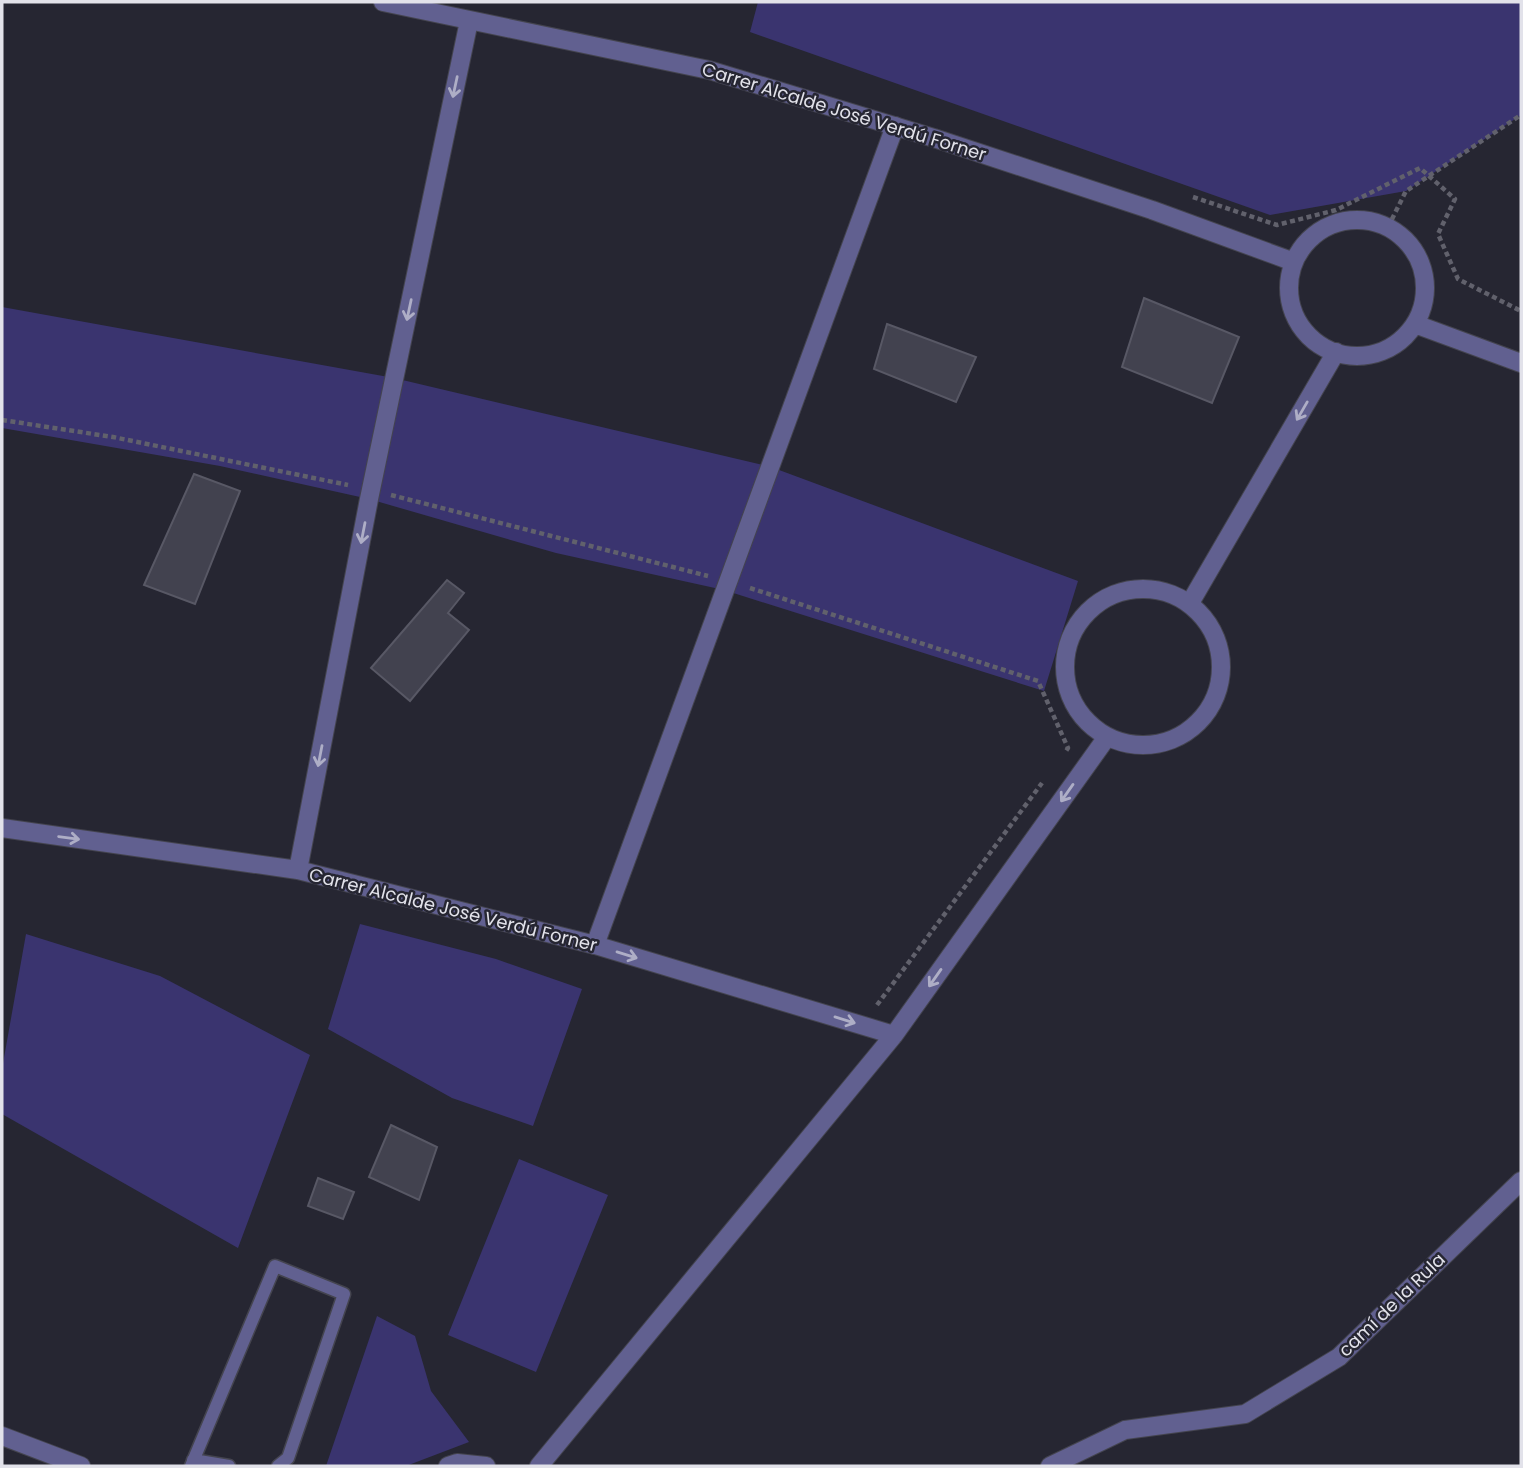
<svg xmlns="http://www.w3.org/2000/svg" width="1523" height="1468" font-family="Poppins,sans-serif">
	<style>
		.green { fill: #3a346f }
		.building { fill: #42424f; stroke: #585865; stroke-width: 2 }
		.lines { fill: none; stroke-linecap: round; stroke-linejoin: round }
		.service-casing { stroke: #44444f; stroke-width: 15 }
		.pedestrian-casing { stroke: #44444f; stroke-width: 20 }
		.minor-casing { stroke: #44444f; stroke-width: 20 }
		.path { stroke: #61616c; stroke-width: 4.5; stroke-dasharray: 5 3.5; stroke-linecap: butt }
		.service { stroke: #616090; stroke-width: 12 }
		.pedestrian { stroke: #616090; stroke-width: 18 }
		.minor { stroke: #616090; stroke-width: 18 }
		.oneway { stroke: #aeaec6 }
		.labels { text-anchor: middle; stroke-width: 5; stroke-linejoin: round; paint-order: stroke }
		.street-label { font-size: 18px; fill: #e2e2ea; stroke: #262632 }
	</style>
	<rect width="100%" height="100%" fill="#262632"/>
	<!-- green -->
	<path class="green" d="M 758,2 L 1521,2 L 1521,115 L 1406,191 L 1270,215 L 750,32 Z
		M 2,307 L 394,378 L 771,467 L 1078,581 L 1044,691 L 724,590 L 556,553 L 369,499 L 220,466 L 2,428 Z
		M 360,924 L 496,959 L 582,989 L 533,1126 L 452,1098 L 328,1029 Z
		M 26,934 L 160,976 L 310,1055 L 238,1248 L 2,1114 L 2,1069 Z
		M 519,1159 L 608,1195 L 536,1372 L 448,1335 Z
		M 377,1316 L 415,1336 L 431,1391 L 469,1442 L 406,1466 L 326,1466 Z"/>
	<!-- building -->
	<path class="building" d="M 1144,298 L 1239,337 L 1212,403 L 1122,367 Z
		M 887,324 L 976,357 L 956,402 L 874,369 Z
		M 194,474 L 240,491 L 195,604 L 144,585 Z
		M 447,580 L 464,593 L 448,613 L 469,630 L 410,701 L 371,668 Z
		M 391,1125 L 437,1147 L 419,1200 L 369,1177 Z
		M 318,1178 L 354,1192 L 343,1219 L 308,1206 Z"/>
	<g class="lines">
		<defs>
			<path id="service" d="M 193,1460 L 229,1466
				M 191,1466 L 275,1266 L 344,1294 L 288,1458 L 278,1466"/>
			<path id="pedestrian" d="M 595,945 L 895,126"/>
			<path id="minor" d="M 383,2 L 709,70 L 934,138 L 1152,210 L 1294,262
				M1289 288a68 68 0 1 1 136 0a68 68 0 1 1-136 0Z
				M 1415,324 L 1521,363
				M1065 667a78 78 0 1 1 156 0a78 78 0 1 1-156 0Z
				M 1190,603 L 1336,352
				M 2,828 L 298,870 L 595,945 L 894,1035
				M 298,870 L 369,499 L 469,21
				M 2,1436 L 81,1466
				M 448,1466 L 457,1463 L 486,1466
				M 539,1466 L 894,1035 L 1107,737
				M 1050,1466 L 1125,1430 L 1245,1414 L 1339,1357 L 1521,1181"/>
		</defs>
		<!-- service casing -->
		<use href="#service" class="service-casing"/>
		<!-- pedestrian casing -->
		<use href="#pedestrian" class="pedestrian-casing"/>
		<!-- minor casing -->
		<use href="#minor" class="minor-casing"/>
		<!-- path -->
		<path class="path" d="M 1193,197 L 1277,225 L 1336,210 L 1420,168 L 1455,199 L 1438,234 L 1458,279 L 1521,311
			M 1388,227 L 1406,191 L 1521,115
			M 2,420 L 113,437 L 348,485
			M 391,495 L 708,576
			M 750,588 L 1038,681 L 1068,748 L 1066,751
			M 877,1005 L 1042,783"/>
		<!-- service -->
		<use href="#service" class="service"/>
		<!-- pedestrian -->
		<use href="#pedestrian" class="pedestrian"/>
		<!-- minor -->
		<use href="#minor" class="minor"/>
	</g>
	<!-- one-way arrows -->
	<defs><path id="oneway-shaft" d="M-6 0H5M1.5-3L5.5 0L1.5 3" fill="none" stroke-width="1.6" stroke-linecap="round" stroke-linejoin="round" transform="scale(1.75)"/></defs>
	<g class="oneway">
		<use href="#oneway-shaft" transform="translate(455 87) rotate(102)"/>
		<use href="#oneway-shaft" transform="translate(409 310) rotate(102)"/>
		<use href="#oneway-shaft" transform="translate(1302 411) rotate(120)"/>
		<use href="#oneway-shaft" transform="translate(363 533) rotate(101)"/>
		<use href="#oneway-shaft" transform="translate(320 756) rotate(101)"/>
		<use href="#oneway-shaft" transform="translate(1067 793) rotate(125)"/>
		<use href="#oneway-shaft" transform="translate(69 838) rotate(8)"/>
		<use href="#oneway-shaft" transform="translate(627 955) rotate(17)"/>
		<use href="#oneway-shaft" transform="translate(935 978) rotate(125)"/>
		<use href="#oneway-shaft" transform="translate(845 1020) rotate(17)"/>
	</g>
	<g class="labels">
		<!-- street labels -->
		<g class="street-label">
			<text transform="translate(844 112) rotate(17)" y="6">Carrer Alcalde José Verdú Forner</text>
			<text transform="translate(453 910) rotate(14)" y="6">Carrer Alcalde José Verdú Forner</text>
			<text transform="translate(1392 1305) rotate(-44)" y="6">camí de la Rula</text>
		</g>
	</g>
	<!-- border -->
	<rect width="1523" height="1468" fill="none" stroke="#e2e2ea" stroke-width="7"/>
</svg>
